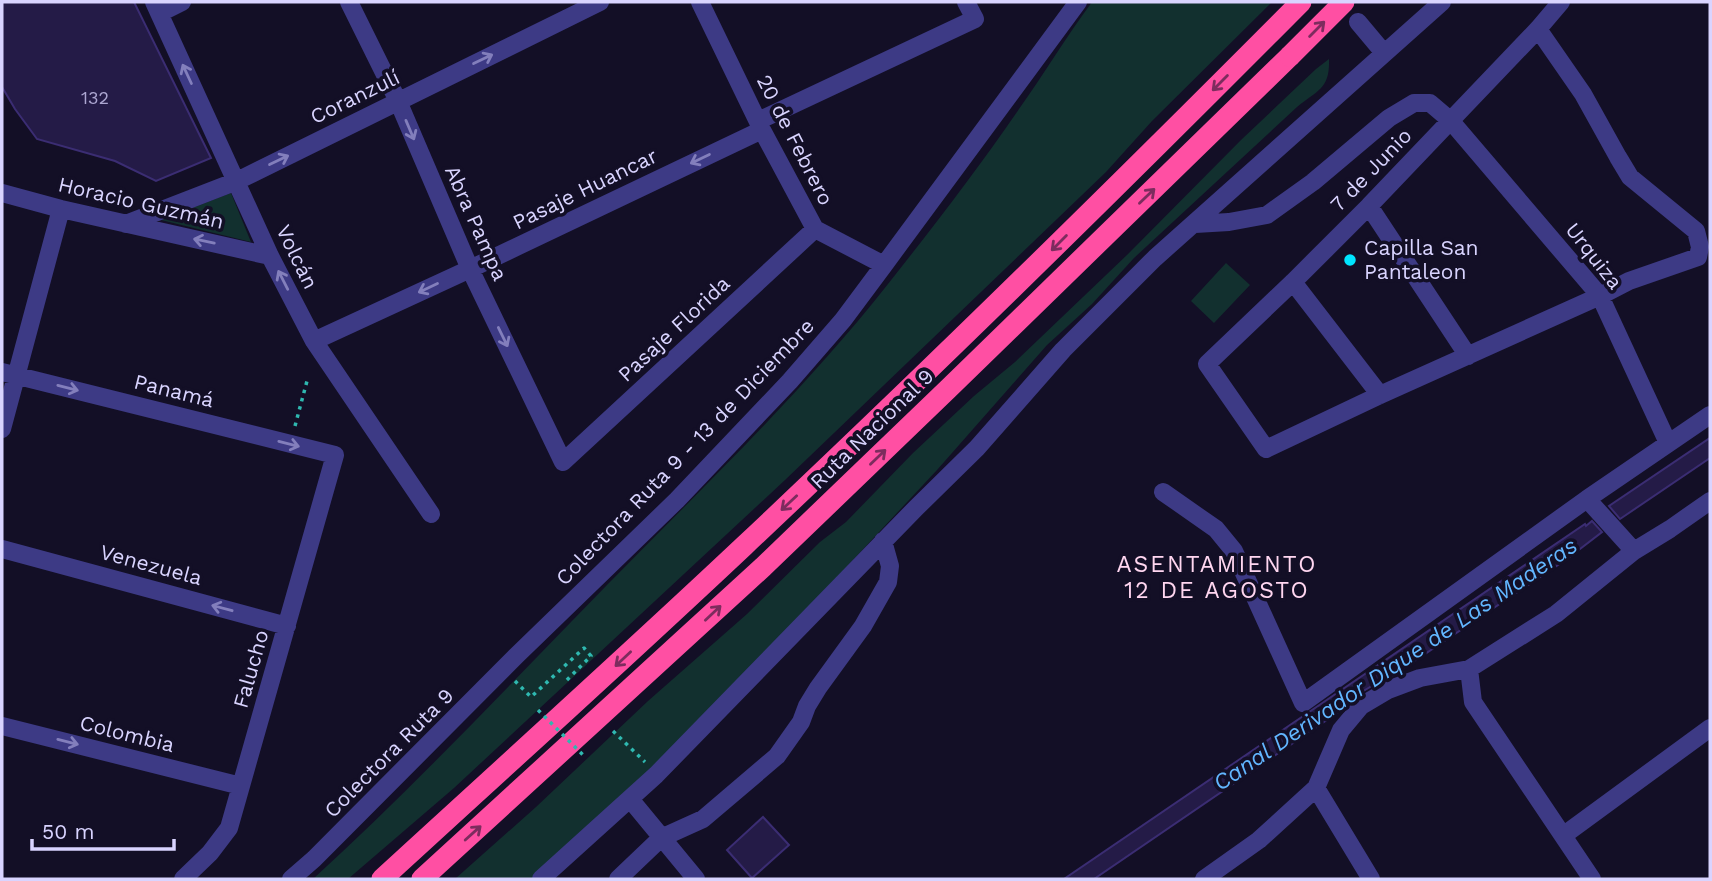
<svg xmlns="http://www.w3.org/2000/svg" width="1712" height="881" font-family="'Work Sans',sans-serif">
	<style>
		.green { fill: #12302f }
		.building { fill: #241b47; stroke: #3b2d73; stroke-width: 2 }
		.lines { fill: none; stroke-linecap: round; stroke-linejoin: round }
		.path { stroke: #2fb8b0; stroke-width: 3.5; stroke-dasharray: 3.5 5; stroke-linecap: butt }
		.minor { stroke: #3d3a85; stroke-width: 18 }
		.highway { stroke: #ff4fa3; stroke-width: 21 }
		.path-bridge { stroke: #2fb8b0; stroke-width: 3.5; stroke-dasharray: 3.5 5; stroke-linecap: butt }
		.highway-bridge { stroke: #ff4fa3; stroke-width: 21 }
		.oneway { stroke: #7d2c5e }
		.oneway2 { stroke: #837fbc }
		.poi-dot { fill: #00e5ff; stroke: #130f26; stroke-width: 2.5 }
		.labels { text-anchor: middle; stroke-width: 7; stroke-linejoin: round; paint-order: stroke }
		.number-label { font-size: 18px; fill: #aca6d1 }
		.street-label { font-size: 21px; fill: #d9d4ff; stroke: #130f26 }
		.poi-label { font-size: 21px; fill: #d9d4ff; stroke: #130f26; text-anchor: start }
		.neighbourhood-label { font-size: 23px; letter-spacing: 2px; fill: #ffd6f0; stroke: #130f26 }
		.water-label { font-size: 23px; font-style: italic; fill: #62b6ff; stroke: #130f26 }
	</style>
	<rect width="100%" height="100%" fill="#130f26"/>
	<!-- green -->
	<path class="green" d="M 1092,2 L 1272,2 L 1152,121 L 1106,172 L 785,480 L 454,788 L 348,879 L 313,879 C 415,786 509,685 606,586 C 702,488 802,393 888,284 C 933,227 978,169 1019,109 C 1044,74 1066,37 1092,2 Z
		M 1329,59 C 1330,89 1318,90 1297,107 L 1134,258 L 1092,304 L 1047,345 L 937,470 L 697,727 L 532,879 L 455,879 L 536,807 L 648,701 L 747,614 L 820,542 L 846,522 L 913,453 L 974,396 L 1015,362 L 1128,254 L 1241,140 L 1316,69 Z
		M 231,193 L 251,242 L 161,220 Z
		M 1226,263 L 1250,285 L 1214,323 L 1191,301 Z"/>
	<!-- building -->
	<path class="building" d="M 2,2 L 134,2 L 211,158 L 156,181 L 115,161 L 37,139 L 15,109 L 2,87 Z
		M 1710,438 L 1710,458 L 1620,519 L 1609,506 Z
		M 1592,521 L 1602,532 L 1567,559 L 1392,676 L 1382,680 L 1355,696 L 1343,709 L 1094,879 L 1064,879 L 1585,524 L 1586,526 Z
		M 763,817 L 789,845 L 752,878 L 727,850 Z"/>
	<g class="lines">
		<!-- path -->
		<path class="path" d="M 295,426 L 307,381
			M 515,681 L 531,697 L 584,648 L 591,656 L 564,683
			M 613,731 L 645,762"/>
		<!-- minor -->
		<path class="minor" d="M 154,2 L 270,256 L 314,341 L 431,514
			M 349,2 L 398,101 L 470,269 L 563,462 L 815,229
			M 700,2 L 762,130 L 815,229 L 884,265
			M 160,13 L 182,2
			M 1358,22 L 1384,53
			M 1538,29 L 1583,94 L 1618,157 L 1630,177 L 1696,231 L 1700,247 L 1698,257 L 1629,281 L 1600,296 L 1380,395 L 1266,449 L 1207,364 L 1293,282 L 1369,206 L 1538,29 L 1561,2
			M 758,121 L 975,19 L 966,2
			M 2,193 L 61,209 L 270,256
			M 1369,206 L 1468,356
			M 126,224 L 237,181 L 600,2
			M 1195,224 L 1229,222 L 1267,215 L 1313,182 L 1389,118 L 1414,103 L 1430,103 L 1450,120 L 1600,296 L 1668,443
			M 1293,282 L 1380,395
			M 314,341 L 470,269 L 762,130
			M 2,372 L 335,455 L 229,828 L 210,853 L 183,879
			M 2,429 L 61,209
			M 1163,492 L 1216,529 L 1234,551 L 1303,703 L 1587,499 L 1710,415
			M 1587,499 L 1634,551
			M 2,549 L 287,626
			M 1469,669 L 1473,702 L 1592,879
			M 2,726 L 241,786
			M 1316,788 L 1371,879
			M 630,799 L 696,879
			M 1564,835 L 1710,728
			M 291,879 L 314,859 L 516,656 L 677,500 L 790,381 L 843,320 L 884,265 L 1078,2
			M 541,879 L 656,775 L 916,508 L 977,448 L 1063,350 L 1155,258 L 1442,2
			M 618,879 L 661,838 L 703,819 L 777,756 L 801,722 L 807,706 L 818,688 L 863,626 L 888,582 L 890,566 L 883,541
			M 1204,879 L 1259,840 L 1316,788 L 1341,730 L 1361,706 L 1388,690 L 1420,678 L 1469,669 L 1556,614 L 1634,551 L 1670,529 L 1710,501"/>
		<!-- highway -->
		<path class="highway" d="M 382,879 C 503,768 624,659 744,546 C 933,368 1118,186 1301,2
			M 422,879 L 763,567 L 948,389 L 1290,56"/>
		<!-- path-bridge -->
		<path class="path-bridge" d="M 538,710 L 585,757"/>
		<!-- highway-bridge -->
		<path class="highway-bridge" d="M 1290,56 L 1344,2"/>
	</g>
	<!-- one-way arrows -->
	<defs><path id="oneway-shaft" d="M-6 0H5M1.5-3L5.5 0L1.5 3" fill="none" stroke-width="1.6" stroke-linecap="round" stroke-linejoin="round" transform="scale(1.75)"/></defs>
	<g class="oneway">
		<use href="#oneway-shaft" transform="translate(1317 29) rotate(-45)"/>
		<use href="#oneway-shaft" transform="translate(1220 83) rotate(135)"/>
		<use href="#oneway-shaft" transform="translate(1147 196) rotate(-44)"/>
		<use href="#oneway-shaft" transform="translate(1059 243) rotate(135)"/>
		<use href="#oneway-shaft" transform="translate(878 457) rotate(-44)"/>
		<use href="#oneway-shaft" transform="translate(789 503) rotate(137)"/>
		<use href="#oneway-shaft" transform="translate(713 613) rotate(-43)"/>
		<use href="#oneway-shaft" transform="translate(623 659) rotate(137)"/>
		<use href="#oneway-shaft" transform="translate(473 833) rotate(-42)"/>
	</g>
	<g class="oneway2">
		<use href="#oneway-shaft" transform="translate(483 59) rotate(-26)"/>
		<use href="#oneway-shaft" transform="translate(187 74) rotate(-115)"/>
		<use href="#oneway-shaft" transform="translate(410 130) rotate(67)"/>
		<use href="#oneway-shaft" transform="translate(700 159) rotate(154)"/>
		<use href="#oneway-shaft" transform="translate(279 160) rotate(-26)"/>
		<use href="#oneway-shaft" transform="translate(204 241) rotate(-168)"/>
		<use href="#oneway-shaft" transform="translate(283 280) rotate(-117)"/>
		<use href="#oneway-shaft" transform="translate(428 288) rotate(155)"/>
		<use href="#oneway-shaft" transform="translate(503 337) rotate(64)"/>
		<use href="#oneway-shaft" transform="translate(68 388) rotate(14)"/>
		<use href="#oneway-shaft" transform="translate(289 444) rotate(14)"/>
		<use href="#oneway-shaft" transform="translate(222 608) rotate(-165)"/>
		<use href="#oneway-shaft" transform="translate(68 742) rotate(14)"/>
	</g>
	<!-- markers -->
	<circle class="poi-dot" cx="1350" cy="260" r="7"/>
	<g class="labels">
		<!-- number labels -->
		<g class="number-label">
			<text x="95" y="104">132</text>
		</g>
		<!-- street labels -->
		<g class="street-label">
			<text transform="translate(355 97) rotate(-26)" y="7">Coranzulí</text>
			<text transform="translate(795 140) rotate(63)" y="7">20 de Febrero</text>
			<text transform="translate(1371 170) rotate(-46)" y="7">7 de Junio</text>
			<text transform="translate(585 189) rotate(-26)" y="7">Pasaje Huancar</text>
			<text transform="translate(141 203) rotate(13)" y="7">Horacio Guzmán</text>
			<text transform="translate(476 223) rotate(66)" y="7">Abra Pampa</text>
			<text transform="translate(1594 256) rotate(52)" y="7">Urquiza</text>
			<text transform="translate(297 257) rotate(64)" y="7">Volcán</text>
			<text transform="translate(674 329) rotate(-43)" y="7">Pasaje Florida</text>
			<text transform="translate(174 391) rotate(14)" y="7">Panamá</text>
			<text transform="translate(872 429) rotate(-44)" y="7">Ruta Nacional 9</text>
			<text transform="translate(685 452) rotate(-46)" y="7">Colectora Ruta 9 - 13 de Diciembre</text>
			<text transform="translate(151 565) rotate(15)" y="7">Venezuela</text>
			<text transform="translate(251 669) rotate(-74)" y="7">Falucho</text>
			<text transform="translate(127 734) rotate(14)" y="7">Colombia</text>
			<text transform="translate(389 753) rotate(-45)" y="7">Colectora Ruta 9</text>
		</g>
		<!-- poi labels -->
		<g class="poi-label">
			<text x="1364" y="255">Capilla San<tspan x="1364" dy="24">Pantaleon</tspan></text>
		</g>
		<!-- neighbourhood labels -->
		<g class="neighbourhood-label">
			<text x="1217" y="572">ASENTAMIENTO<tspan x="1217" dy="26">12 DE AGOSTO</tspan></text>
		</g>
		<!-- water labels -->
		<g class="water-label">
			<text transform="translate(1395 664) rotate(-34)" y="8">Canal Derivador Dique de Las Maderas</text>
		</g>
	</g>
	<!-- border -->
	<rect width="1712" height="881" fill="none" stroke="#d9d4ff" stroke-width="7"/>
	<!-- scale -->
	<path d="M32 839v10h142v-10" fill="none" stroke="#d9d4ff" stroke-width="3.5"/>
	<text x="42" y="839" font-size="21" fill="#d9d4ff" stroke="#130f26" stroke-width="5" paint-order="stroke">50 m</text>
</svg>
